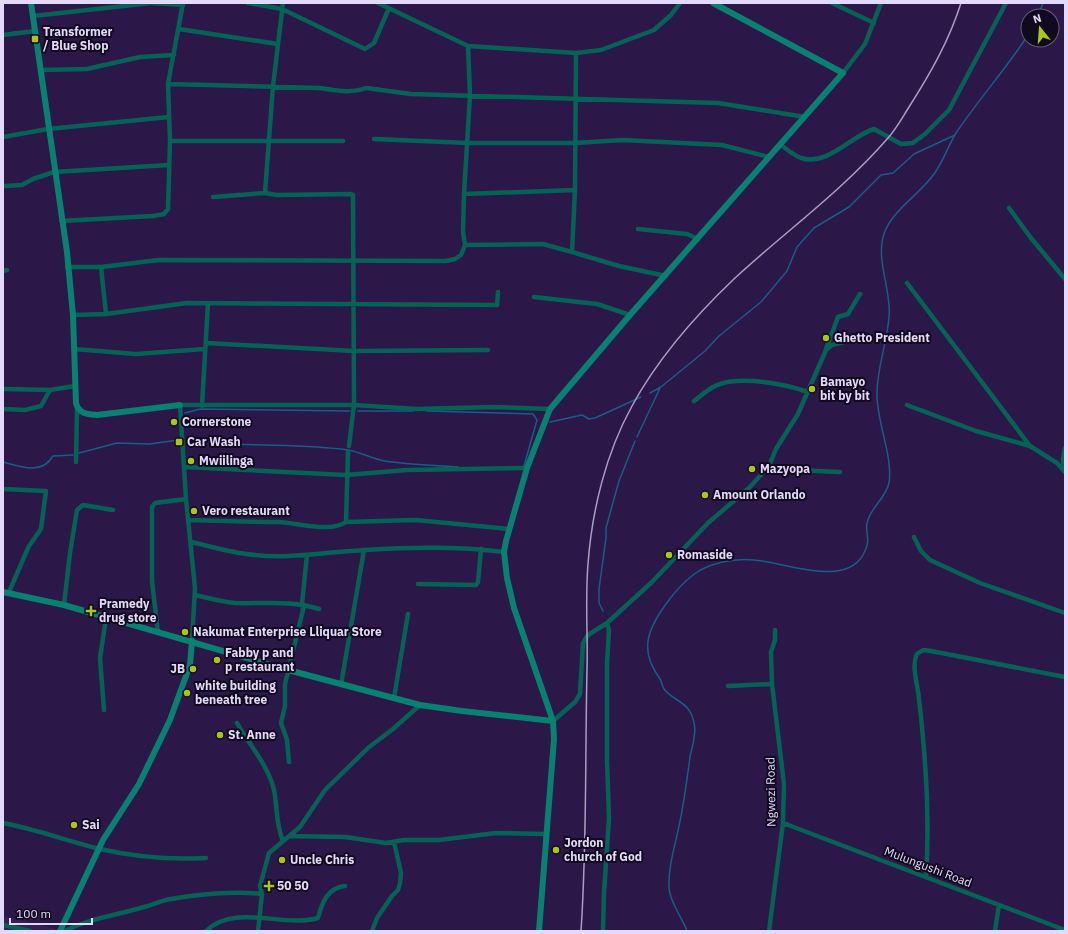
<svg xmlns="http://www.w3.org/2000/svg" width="1068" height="934" font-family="'IBM Plex Sans',sans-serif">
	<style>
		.built { fill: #371f58 }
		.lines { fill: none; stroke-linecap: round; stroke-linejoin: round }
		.stream { stroke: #175e87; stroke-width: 1.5 }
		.street { stroke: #056356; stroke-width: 4.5 }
		.secondary { stroke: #098171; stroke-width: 6 }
		.rail { stroke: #ab9ec3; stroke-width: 1.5 }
		.poi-dot { fill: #aac717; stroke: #11091e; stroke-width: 1.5 }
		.labels { text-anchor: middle; stroke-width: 4; stroke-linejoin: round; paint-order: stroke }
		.poi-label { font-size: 12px; font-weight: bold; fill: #e3d9f9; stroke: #11091e; text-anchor: start }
		.street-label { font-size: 12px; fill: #e3d9f9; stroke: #11091e }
	</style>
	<rect width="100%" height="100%" fill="#2c1749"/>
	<!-- built -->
	<path class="built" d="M 3,916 L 52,928 L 59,931 L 3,931 Z"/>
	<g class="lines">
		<!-- stream -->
		<path class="stream" d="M 1038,16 L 1043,3
			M 650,393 L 661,387 L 705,351 L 719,336 L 761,302 L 787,271 L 797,247 L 814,228 L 849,207 L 881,175 L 893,173 L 914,154 L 955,135
			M 358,411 L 413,411
			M 427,411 L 533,414 L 537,420 L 524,466
			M 185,413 L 200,409 L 350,411
			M 550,422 L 582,415 L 589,419 L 595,418 L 641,397
			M 637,437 L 660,388
			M 189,440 C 206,441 222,443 238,444 C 275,446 311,445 348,450 C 361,452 372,459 385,461 C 410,465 434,465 458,467
			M 79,453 L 117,443 L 149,444 L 179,440
			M 3,462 C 21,467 42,475 53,456 L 73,455
			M 603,611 L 599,603 L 599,589 L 606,538 L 606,528 L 619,481 L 635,441
			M 687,931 C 682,917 670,903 669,888 C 668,867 675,846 679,826 C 684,803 687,780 690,757 C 692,747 697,733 694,723 C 690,701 674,702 664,689 C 662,686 662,682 660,679 C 652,667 646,656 648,641 C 651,620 676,588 693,575 C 708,563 734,558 754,560 C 785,562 849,590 865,551 C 871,538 865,534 867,523 C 870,508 886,498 889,483 C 893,458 878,425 877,397 C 876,369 887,345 889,317 C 892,289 874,259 885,231 C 895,208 920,194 934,174 C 943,162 948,146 956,133 C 979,99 1006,69 1028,35"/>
		<!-- street -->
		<path class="street" d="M 152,3 L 183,5
			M 183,3 L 168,84 L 170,141 L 343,141
			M 248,3 L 282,9 L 365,49 L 374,43 L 389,8
			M 378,3 L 468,46 L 576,53 L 601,50 L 654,30 L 671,15 L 680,3
			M 832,3 L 874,23
			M 33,16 L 151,3
			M 179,29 L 278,44
			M 3,35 L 35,31
			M 576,53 L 575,190 L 572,252 L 619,266 L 666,276
			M 40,70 L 87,69 L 140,57 L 174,55
			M 843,73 L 865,44 L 881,3
			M 168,84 L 319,88 C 335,90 350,94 366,88 L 411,94 L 718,103 L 805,117
			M 3,137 L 48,129 L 169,117
			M 374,139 L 468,143 L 575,143 L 623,140 L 722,145 L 769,157
			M 780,144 C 786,149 793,155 801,158 C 827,167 851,136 874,129 L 901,144 L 913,143 L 925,134 L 949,110 L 1006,3
			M 5,186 L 22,185 L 33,179 L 54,172 L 169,165
			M 265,193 L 277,195 L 350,194 L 353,195 L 354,405 L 417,409 L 493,407 L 550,409
			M 464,194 L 575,190
			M 213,197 L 265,193 L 273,86 L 283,3
			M 1009,208 L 1031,238 L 1065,279
			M 61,221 L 153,216 L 164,214 L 168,209 L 170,141
			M 638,229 L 687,234 L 698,239
			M 465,245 L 543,244 L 572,252
			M 67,267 L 101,267 L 159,260 L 446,261 L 455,259 L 461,255 L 465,245 L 463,232 L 464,194 L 470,95 L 468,46
			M 101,267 L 106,314
			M 3,271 L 7,270
			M 907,283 L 1030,446
			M 534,297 L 597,304 L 630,315
			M 73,315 L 106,314 L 187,303 L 497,305 L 498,292
			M 206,343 L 354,351 L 488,350
			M 74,349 L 136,354 L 205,349
			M 826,349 L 838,317 L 848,314 L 860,294
			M 3,389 L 50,390
			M 694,401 C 701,396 711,386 720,384 C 743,376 785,384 808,392
			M 907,405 L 976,431 L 1030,446 L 1057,463 L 1065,472
			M 202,406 L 208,303
			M 3,409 L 25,410 L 41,406 L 50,390 L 75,386
			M 76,462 L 77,408
			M 769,466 L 774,469 L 840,472
			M 185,467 L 346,475 L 407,470 L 527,468
			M 1064,469 L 1063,459 L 1065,448
			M 3,489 L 46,491 L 41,529 L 29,546 L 9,592
			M 189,520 C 219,521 249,522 279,522 C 298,523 330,533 346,522 L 416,520 L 509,529
			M 346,522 L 348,452
			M 914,537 L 921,551 L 930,560 L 980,583 L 1065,613
			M 191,542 C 209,546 228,552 247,554 C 286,560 326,552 365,550 C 411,547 459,546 504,552
			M 418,584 L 476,585 L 478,582 L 481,549
			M 195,595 C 208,598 222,602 235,603 C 264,604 291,600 319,609
			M 64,605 L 70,553 L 77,510 L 83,505 L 113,510
			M 158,633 L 152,581 L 152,507 L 155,503 L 186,499
			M 192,641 L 195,588 L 186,499 L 180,405 L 354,405 L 349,446
			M 341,685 L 364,550
			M 728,686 L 772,684
			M 394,698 L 408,614
			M 104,710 L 100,658 L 106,618
			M 553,721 L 575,702 L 580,694 L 583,643 L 588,635 L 607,623 L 652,582 L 708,523 L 749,488 L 769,466 L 776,449 L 798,414 L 826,350 L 832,345 L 870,335
			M 237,723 C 249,744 266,763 273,786 C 278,804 275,823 283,841
			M 289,762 L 287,740 L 281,723 L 285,706 L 285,684 L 303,610 L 302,604 L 307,555
			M 3,823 C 36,829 67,841 100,849 C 135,857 169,860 206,858
			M 783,823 L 1065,930
			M 289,836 L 345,837 L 386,843 L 404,840 L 439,840 L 496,833 L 544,834 L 547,839
			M 926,877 C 930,818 926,759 919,699 C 918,686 911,666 917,654 L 923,650 L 931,651 L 1065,677
			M 3,925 L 30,931
			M 65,931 C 90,918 118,915 144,907 C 153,905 162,900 171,899 C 197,894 236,891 262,894
			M 206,931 C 234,903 284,928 318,918 C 322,903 327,888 345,886
			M 258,931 L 262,894 L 260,886 L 269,853 L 300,827 L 325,790 L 368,748 L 393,729 L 420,705
			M 372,931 L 377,918 L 392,896 L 398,890 L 400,883 L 401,873 L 394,842
			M 603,931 L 604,893 L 609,819 L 607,759 L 607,663 L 609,630 L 607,623
			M 769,931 L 783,823 L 784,784 L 772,684 L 771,652 L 775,640 L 775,630
			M 995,931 L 999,905"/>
		<!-- secondary -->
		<path class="secondary" d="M 31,3 L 67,252 L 73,315 L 76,403 C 79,414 87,414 97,415 L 180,405
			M 3,592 L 64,605 L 288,670 L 420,705 L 462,711 L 553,721
			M 60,931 L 103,840 L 139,784 L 170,720 L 190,665 L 192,641
			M 539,931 L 554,739 L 553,721 L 514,608 L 507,578 L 504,552 L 506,541 L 527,468 L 550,409 L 630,315 L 843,73 L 713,3"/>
		<!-- rail -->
		<path class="rail" d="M 581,931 C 587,844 585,757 587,670 C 588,635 585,599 588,564 C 592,510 606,453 632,406 C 658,358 696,315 735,278 C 786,231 842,191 888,138 C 896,129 902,118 909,107 C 930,74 949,41 961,3"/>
	</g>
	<!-- markers -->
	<g class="poi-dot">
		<rect x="31" y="35" width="8" height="8" rx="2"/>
		<circle cx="826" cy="338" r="4"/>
		<circle cx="812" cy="389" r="4"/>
		<circle cx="174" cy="422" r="4"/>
		<rect x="175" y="438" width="8" height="8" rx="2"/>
		<circle cx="191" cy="461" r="4"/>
		<circle cx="752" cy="469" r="4"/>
		<circle cx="705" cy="495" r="4"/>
		<circle cx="194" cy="511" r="4"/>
		<circle cx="669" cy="555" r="4"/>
		<path d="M89 605h4v4h4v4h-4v4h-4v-4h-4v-4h4z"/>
		<circle cx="185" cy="632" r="4"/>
		<circle cx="217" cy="660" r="4"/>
		<circle cx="193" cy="669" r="4"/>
		<circle cx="187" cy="693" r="4"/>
		<circle cx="220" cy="735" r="4"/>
		<circle cx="74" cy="825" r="4"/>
		<circle cx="556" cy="850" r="4"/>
		<circle cx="282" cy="860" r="4"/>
		<path d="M267 880h4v4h4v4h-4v4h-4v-4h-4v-4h4z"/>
	</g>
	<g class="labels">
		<!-- poi labels -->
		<g class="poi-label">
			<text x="43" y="36">Transformer<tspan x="43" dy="14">/ Blue Shop</tspan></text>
			<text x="834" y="342">Ghetto President</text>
			<text x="820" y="386">Bamayo<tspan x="820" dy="14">bit by bit</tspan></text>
			<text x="182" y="426">Cornerstone</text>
			<text x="187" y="446">Car Wash</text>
			<text x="199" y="465">Mwiilinga</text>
			<text x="760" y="473">Mazyopa</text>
			<text x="713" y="499">Amount Orlando</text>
			<text x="202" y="515">Vero restaurant</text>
			<text x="677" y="559">Romaside</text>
			<text x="99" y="608">Pramedy<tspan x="99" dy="14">drug store</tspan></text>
			<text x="193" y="636">Nakumat Enterprise Lliquar Store</text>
			<text x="225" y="657">Fabby p and<tspan x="225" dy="14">p restaurant</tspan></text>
			<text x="185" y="673" text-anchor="end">JB</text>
			<text x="195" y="690">white building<tspan x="195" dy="14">beneath tree</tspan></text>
			<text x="228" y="739">St. Anne</text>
			<text x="82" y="829">Sai</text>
			<text x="564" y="847">Jordon<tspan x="564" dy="14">church of God</tspan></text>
			<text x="290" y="864">Uncle Chris</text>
			<text x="277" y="890">50 50</text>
		</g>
		<!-- street labels -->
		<g class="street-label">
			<text transform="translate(771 792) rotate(-91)" y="4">Ngwezi Road</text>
			<text transform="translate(928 867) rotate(21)" y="4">Mulungushi Road</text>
		</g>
	</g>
	<!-- border -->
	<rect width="1068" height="934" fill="none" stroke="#e3d9f9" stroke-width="8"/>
	<!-- north arrow -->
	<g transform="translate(1040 28) rotate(343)"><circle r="19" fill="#11091e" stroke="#655c76"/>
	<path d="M0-3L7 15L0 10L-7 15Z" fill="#aac717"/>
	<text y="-6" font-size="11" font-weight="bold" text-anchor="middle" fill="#e3d9f9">N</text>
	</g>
	<!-- scale -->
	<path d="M10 918v6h82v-6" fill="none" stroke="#e3d9f9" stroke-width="2"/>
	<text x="16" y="918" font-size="12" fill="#e3d9f9" stroke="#11091e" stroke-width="3" paint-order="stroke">100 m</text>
</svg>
